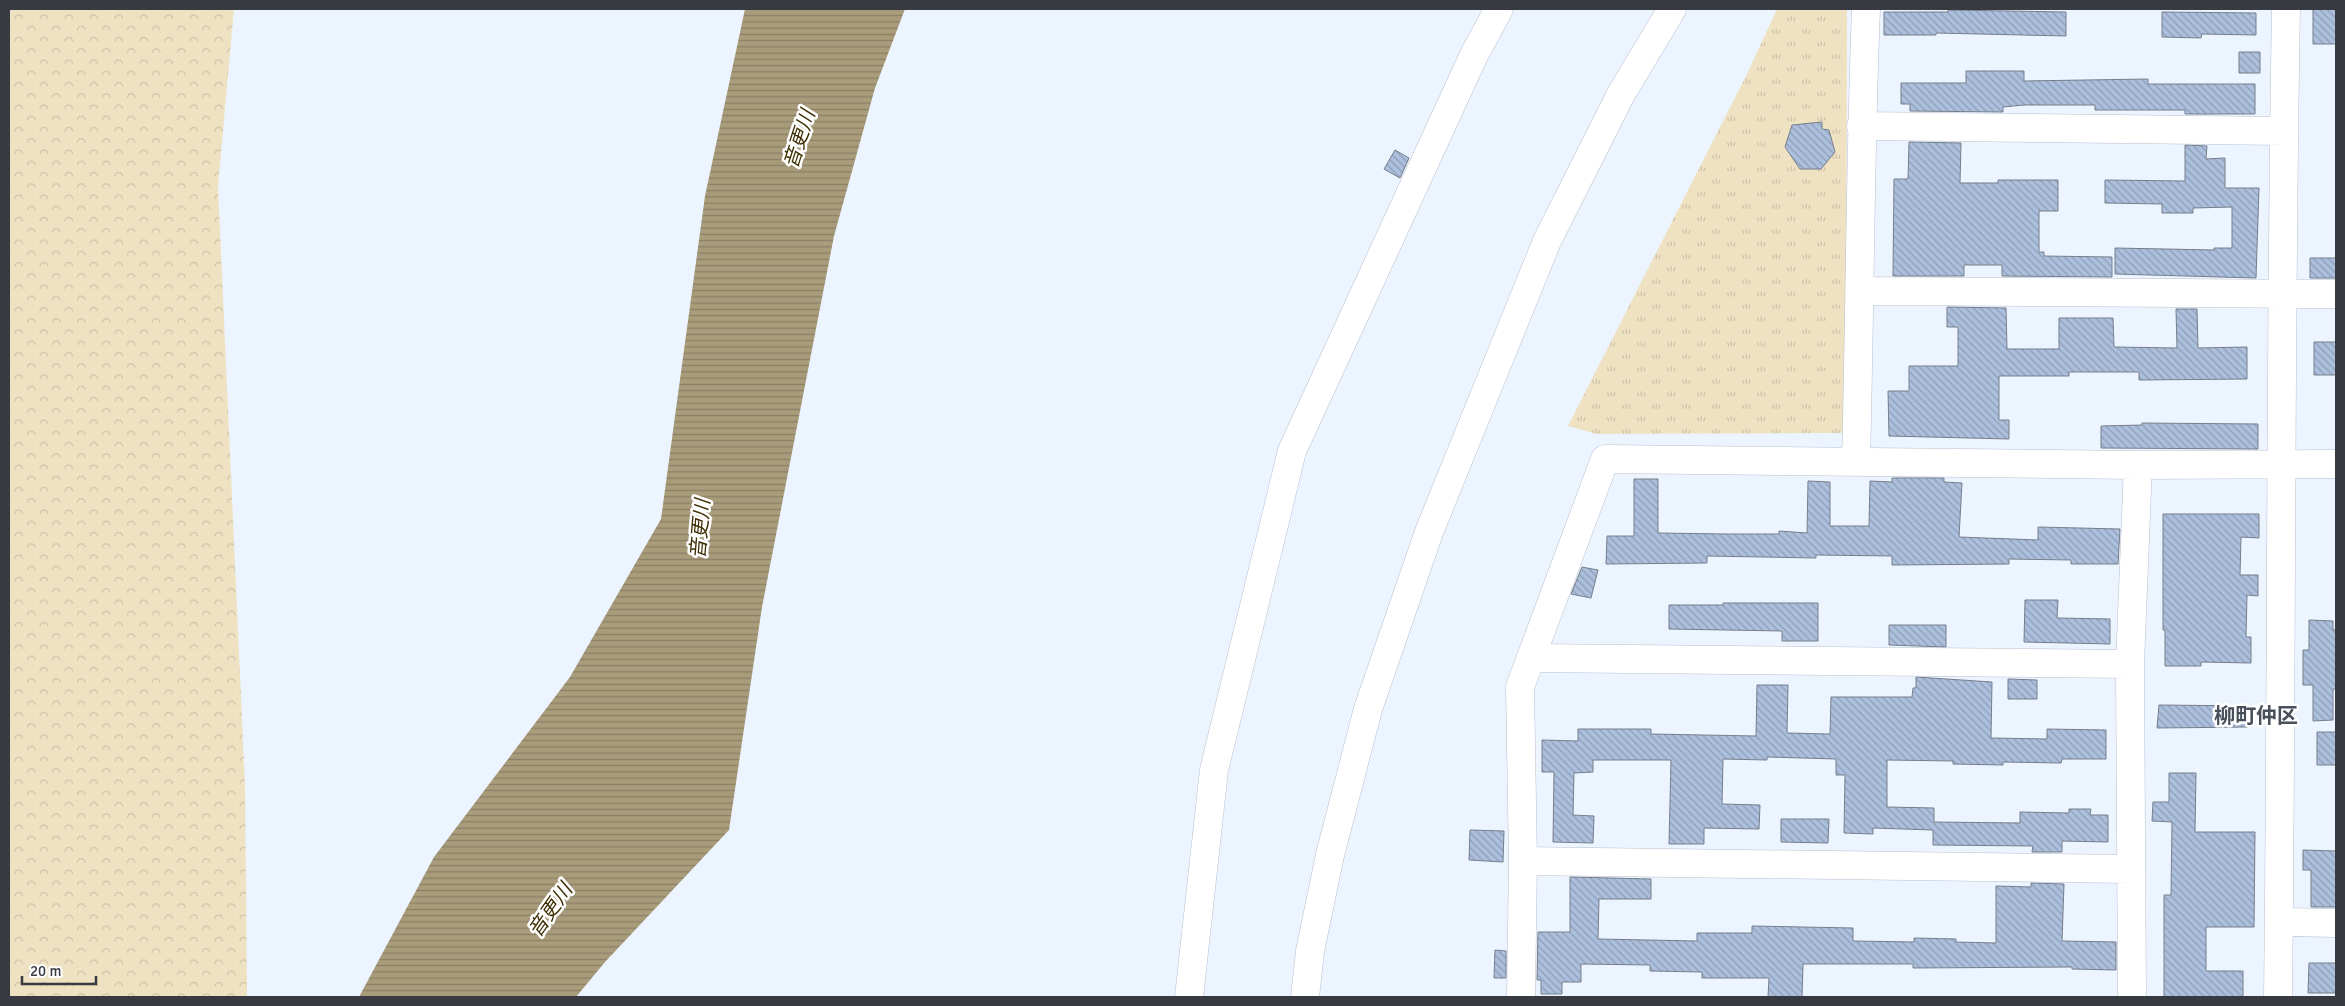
<svg xmlns="http://www.w3.org/2000/svg" width="2345" height="1006" font-family="Signika,'Noto Sans JP',sans-serif">
	<style>
		.grass { fill: url(#grass-tufts) }
		.forest { fill: url(#forest-crowns) }
		.water { fill: url(#water-rules) }
		.building { fill: url(#building-back-hatch); stroke: #767e8b }
		.lines { fill: none; stroke-linecap: round; stroke-linejoin: round }
		.minor-casing { stroke: #b7c0cd; stroke-width: 29 }
		.minor { stroke: #fff; stroke-width: 28 }
		.labels { text-anchor: middle; stroke-width: 5; stroke-linejoin: round; paint-order: stroke }
		.water-label { font-size: 20px; font-style: italic; fill: #3e2f02; stroke: #fff }
		.quarter-label { font-size: 21px; font-weight: bold; fill: #48505c; stroke: #fff }
	</style>
	<defs>
		<pattern id="grass-tufts" width="24" height="20" patternUnits="userSpaceOnUse" patternTransform="scale(1.25)"><rect width="24" height="20" fill="#efe2c2"/><path d="M3 7l-1-3M5 7V3M7 7l1-3M15 17l-1-3M17 17v-4M19 17l1-3" fill="none" stroke="#cec3a8"/></pattern>
		<pattern id="forest-crowns" width="20" height="18" patternUnits="userSpaceOnUse" patternTransform="scale(1.25)"><rect width="20" height="18" fill="#efe2c2"/><path d="M2 6a3 3 0 1 1 6 0M12 15a3 3 0 1 1 6 0" fill="none" stroke="#cec3a8"/></pattern>
		<pattern id="water-rules" width="6" height="5" patternUnits="userSpaceOnUse" patternTransform="scale(1.25)"><rect width="6" height="5" fill="#a99c7b"/><path d="M0 2.5h6" fill="none" stroke="#8a8066"/></pattern>
		<pattern id="building-back-hatch" width="6" height="6" patternUnits="userSpaceOnUse" patternTransform="scale(1.25)"><rect width="6" height="6" fill="#acc0de"/><path d="M-1 5l2 2M0 0l6 6M5-1l2 2" fill="none" stroke="#8d9db5"/></pattern>
	</defs>
	<rect width="100%" height="100%" fill="#ecf4ff"/>
	<!-- grass -->
	<path class="grass" d="M 1777,9 L 1847,9 L 1846,433 L 1596,434 L 1568,426 L 1747,74 Z"/>
	<!-- forest -->
	<path class="forest" d="M 9,9 L 234,9 L 218,186 L 245,786 L 247,997 L 9,997 Z"/>
	<!-- water -->
	<path class="water" d="M 745,9 L 905,9 L 875,88 L 834,236 L 762,607 L 729,830 L 605,962 L 576,997 L 359,997 L 434,857 L 570,677 L 661,519 L 705,196 Z"/>
	<!-- building -->
	<path class="building" d="M 2313,9 L 2336,9 L 2336,44 L 2313,44 Z
		M 1948,10 L 2066,12 L 2066,36 L 1936,33 L 1936,35 L 1884,35 L 1884,12 L 1948,12 Z
		M 2162,12 L 2256,13 L 2256,35 L 2202,34 L 2201,38 L 2162,37 Z
		M 2239,52 L 2260,52 L 2260,73 L 2239,73 Z
		M 1966,71 L 2024,71 L 2024,81 L 2148,79 L 2148,84 L 2255,84 L 2255,114 L 2185,114 L 2185,110 L 2095,110 L 2095,105 L 2024,105 L 2003,107 L 2003,112 L 1910,111 L 1910,104 L 1901,104 L 1901,83 L 1966,83 Z
		M 1822,122 L 1822,129 L 1829,130 L 1835,152 L 1821,169 L 1800,169 L 1785,147 L 1792,125 Z
		M 1909,142 L 1961,143 L 1960,183 L 1998,183 L 1998,180 L 2058,180 L 2058,211 L 2039,211 L 2039,252 L 2044,252 L 2044,256 L 2112,257 L 2112,277 L 2002,276 L 2002,265 L 1964,265 L 1964,276 L 1893,276 L 1894,179 L 1908,179 Z
		M 2185,145 L 2207,146 L 2206,159 L 2225,158 L 2225,188 L 2259,188 L 2256,278 L 2115,274 L 2115,248 L 2214,250 L 2214,248 L 2232,248 L 2232,207 L 2193,208 L 2193,213 L 2162,213 L 2162,204 L 2105,203 L 2105,180 L 2185,181 Z
		M 1395,150 L 1409,158 L 1400,178 L 1384,169 Z
		M 2310,258 L 2336,258 L 2336,278 L 2310,278 Z
		M 1947,307 L 2006,308 L 2007,349 L 2059,349 L 2059,318 L 2113,318 L 2114,347 L 2177,348 L 2176,309 L 2197,309 L 2198,348 L 2247,347 L 2247,379 L 2139,380 L 2139,372 L 2069,372 L 2069,376 L 1999,376 L 1999,420 L 2009,420 L 2009,439 L 1889,436 L 1888,391 L 1909,391 L 1909,366 L 1958,366 L 1958,327 L 1947,327 Z
		M 2314,342 L 2336,342 L 2336,375 L 2314,375 Z
		M 2142,423 L 2258,424 L 2258,449 L 2101,448 L 2101,426 L 2142,425 Z
		M 1892,478 L 1944,478 L 1944,482 L 1962,483 L 1959,537 L 2038,540 L 2038,527 L 2120,529 L 2118,564 L 2071,564 L 2071,560 L 2009,559 L 2009,564 L 1892,565 L 1892,556 L 1816,555 L 1816,558 L 1707,556 L 1707,563 L 1606,564 L 1607,536 L 1634,536 L 1634,479 L 1658,479 L 1658,533 L 1728,534 L 1779,534 L 1779,531 L 1807,533 L 1808,481 L 1830,482 L 1830,526 L 1869,526 L 1870,481 L 1892,482 Z
		M 2163,514 L 2259,514 L 2259,538 L 2241,537 L 2240,575 L 2258,575 L 2258,596 L 2247,595 L 2246,637 L 2251,637 L 2251,663 L 2201,662 L 2201,666 L 2165,666 L 2165,630 L 2163,630 Z
		M 1582,567 L 1598,570 L 1591,598 L 1571,594 Z
		M 2025,600 L 2058,600 L 2057,618 L 2110,619 L 2110,644 L 2024,642 Z
		M 1723,603 L 1818,603 L 1818,641 L 1782,641 L 1782,631 L 1669,629 L 1669,605 L 1723,605 Z
		M 2309,620 L 2333,621 L 2333,630 L 2336,630 L 2336,689 L 2333,689 L 2333,720 L 2313,721 L 2313,685 L 2303,685 L 2303,650 L 2309,650 Z
		M 1889,625 L 1946,625 L 1946,647 L 1889,645 Z
		M 1916,677 L 1992,682 L 1991,738 L 2047,739 L 2047,729 L 2106,730 L 2106,759 L 2062,759 L 2061,763 L 2003,762 L 2003,765 L 1953,764 L 1953,761 L 1887,760 L 1887,807 L 1934,808 L 1934,822 L 2020,823 L 2020,812 L 2069,813 L 2069,809 L 2091,809 L 2090,815 L 2108,815 L 2108,842 L 2062,841 L 2062,852 L 2032,852 L 2033,846 L 1933,845 L 1933,830 L 1873,828 L 1873,834 L 1844,833 L 1845,775 L 1836,775 L 1836,759 L 1767,757 L 1767,760 L 1723,759 L 1722,804 L 1760,805 L 1759,829 L 1704,828 L 1704,844 L 1669,844 L 1671,760 L 1593,760 L 1593,772 L 1574,773 L 1573,815 L 1594,816 L 1593,843 L 1553,842 L 1554,772 L 1542,772 L 1542,740 L 1578,741 L 1578,729 L 1651,729 L 1651,734 L 1756,736 L 1757,685 L 1788,685 L 1787,733 L 1830,734 L 1831,697 L 1912,697 L 1913,688 L 1916,688 Z
		M 2008,679 L 2037,680 L 2037,699 L 2008,699 Z
		M 2159,705 L 2248,706 L 2248,727 L 2157,728 Z
		M 2317,732 L 2336,732 L 2336,765 L 2317,765 Z
		M 2169,773 L 2196,773 L 2195,832 L 2255,832 L 2254,927 L 2206,927 L 2206,971 L 2243,971 L 2243,997 L 2164,997 L 2164,895 L 2171,895 L 2172,822 L 2152,821 L 2153,802 L 2169,802 Z
		M 1781,819 L 1829,819 L 1828,843 L 1781,842 Z
		M 1470,830 L 1504,831 L 1503,862 L 1469,860 Z
		M 2303,850 L 2336,851 L 2336,907 L 2311,907 L 2311,870 L 2303,870 Z
		M 1570,877 L 1651,879 L 1651,899 L 1599,899 L 1598,939 L 1697,941 L 1697,933 L 1752,933 L 1752,926 L 1853,928 L 1853,941 L 1914,942 L 1914,938 L 1956,939 L 1956,942 L 1996,943 L 1996,886 L 2031,887 L 2031,883 L 2064,884 L 2062,941 L 2116,942 L 2116,970 L 2072,969 L 2072,967 L 1913,968 L 1913,964 L 1803,964 L 1802,997 L 1768,997 L 1769,978 L 1702,978 L 1702,972 L 1650,971 L 1650,965 L 1581,964 L 1581,982 L 1562,982 L 1562,994 L 1541,994 L 1541,980 L 1537,980 L 1538,932 L 1570,932 Z
		M 1495,950 L 1506,951 L 1506,978 L 1494,978 Z
		M 2309,963 L 2336,963 L 2336,993 L 2308,993 Z"/>
	<g class="lines">
		<defs>
			<path id="minor" d="M 1861,126 L 2284,131
				M 1861,291 L 2336,294
				M 1856,460 C 1860,310 1860,159 1866,9
				M 1531,658 L 2130,664
				M 1523,861 L 2131,869
				M 2279,922 L 2336,923
				M 1189,997 L 1214,770 L 1292,451 L 1474,55 L 1499,9
				M 1305,997 L 1310,951 L 1330,855 L 1368,709 L 1429,532 L 1547,241 L 1621,94 L 1672,9
				M 1521,997 L 1523,861 L 1520,687 L 1605,459 L 2138,465 L 2336,464
				M 2132,997 L 2130,664 L 2138,465
				M 2278,997 C 2282,668 2280,338 2286,9"/>
		</defs>
		<!-- minor casing -->
		<use href="#minor" class="minor-casing"/>
		<!-- minor -->
		<use href="#minor" class="minor"/>
	</g>
	<g class="labels">
		<!-- water labels -->
		<g class="water-label">
			<text transform="translate(799 139) rotate(-72)" y="7">音更川</text>
			<text transform="translate(700 529) rotate(-85)" y="7">音更川</text>
			<text transform="translate(550 910) rotate(-55)" y="7">音更川</text>
		</g>
		<!-- quarter labels -->
		<g class="quarter-label">
			<text x="2256" y="723">柳町仲区</text>
		</g>
	</g>
	<!-- border -->
	<rect width="2345" height="1006" fill="none" stroke="#373a40" stroke-width="20"/>
	<!-- scale -->
	<path d="M22 976v8h74v-8" fill="none" stroke="#373a40" stroke-width="2.5"/>
	<text x="30" y="976" font-size="15" fill="#373a40" stroke="#ffffff" stroke-width="4" paint-order="stroke">20 m</text>
</svg>
